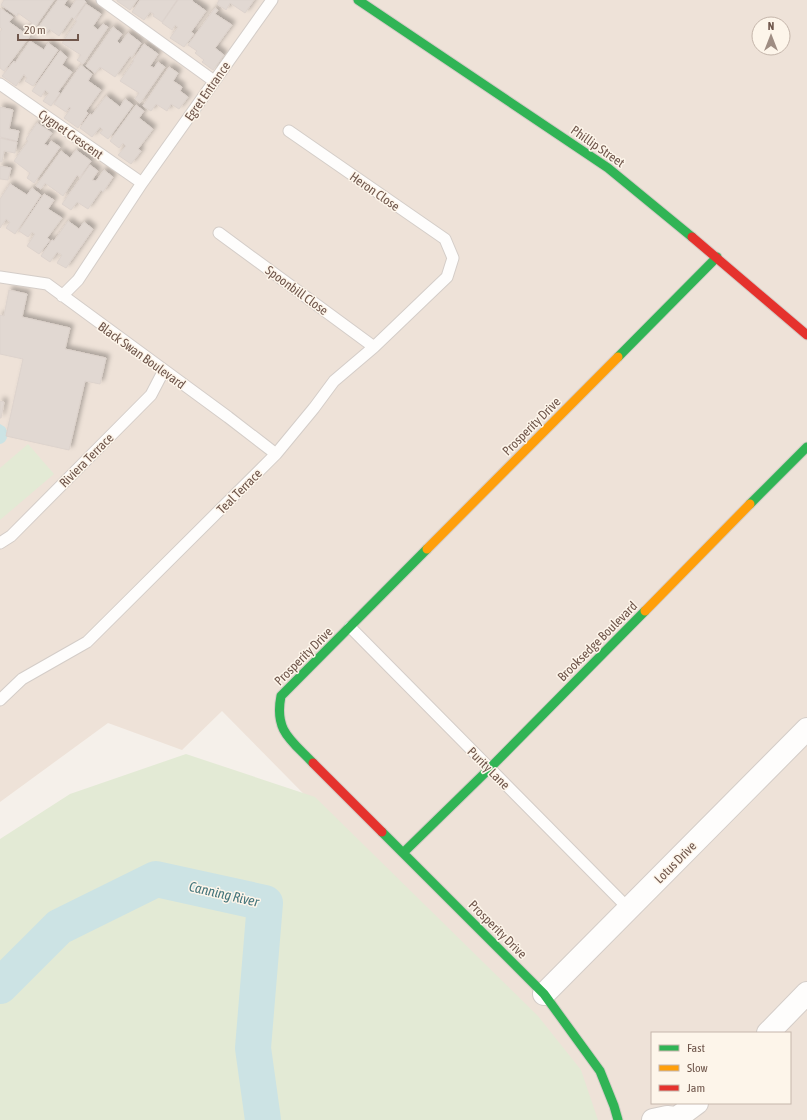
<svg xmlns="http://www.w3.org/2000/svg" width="807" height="1120" font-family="'Asap Condensed',sans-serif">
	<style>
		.residential { fill: #eee2d8; fill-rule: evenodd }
		.green { fill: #e3ead5 }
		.water { fill: #cce3e4 }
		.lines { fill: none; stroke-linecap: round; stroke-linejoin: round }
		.river { stroke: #cce3e4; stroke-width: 36 }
		.building { fill: #e1d8d2; stroke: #ddd3cd; filter: url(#shadow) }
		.lane-casing { stroke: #d4cdc8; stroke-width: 13 }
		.street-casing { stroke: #d4cdc8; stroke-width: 24 }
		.fast-casing { stroke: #d4ccc6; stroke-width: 11 }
		.slow-casing { stroke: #d4ccc6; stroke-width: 11 }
		.jam-casing { stroke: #d4ccc6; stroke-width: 11 }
		.lane { stroke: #fefdfc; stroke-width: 11 }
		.street { stroke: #fefdfc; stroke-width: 22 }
		.fast { stroke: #30b455; stroke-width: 9 }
		.slow { stroke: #ff9f0a; stroke-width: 9 }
		.jam { stroke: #e5322d; stroke-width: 9 }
		.labels { text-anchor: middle; stroke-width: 3; stroke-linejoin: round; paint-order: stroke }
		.street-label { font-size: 13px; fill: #70574c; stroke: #fdf5ea }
		.water-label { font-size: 14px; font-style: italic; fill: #45757b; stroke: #fdf5ea }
	</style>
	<defs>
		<filter id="shadow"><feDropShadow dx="3.5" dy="-3.5" stdDeviation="2" flood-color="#0004"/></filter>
	</defs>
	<rect width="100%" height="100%" fill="#f5f0ea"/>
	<!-- residential -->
	<path class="residential" d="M 0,0 L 807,0 L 807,1120 L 597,1120 L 553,1047 L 222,711 L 182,750 L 108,723 L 0,802 ZM 759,24 L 783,24 L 783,48 L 759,48 ZM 652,1033 L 790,1033 L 790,1103 L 652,1103 Z"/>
	<!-- green -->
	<path class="green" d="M 28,444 L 54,474 L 0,520 L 0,468 Z
		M 186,754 L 315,797 L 538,1016 L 581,1070 L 598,1120 L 0,1120 L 0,839 L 70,794 Z"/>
	<!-- water -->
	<path class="water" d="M 0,424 L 5,427 L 8,433 C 7,438 6,443 0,444 Z"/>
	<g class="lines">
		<!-- river -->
		<path class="river" d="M 0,986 L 59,927 L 156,879 L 265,903 L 253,1048 L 263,1120"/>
	</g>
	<!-- building -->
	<path class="building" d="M 4,0 L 54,0 L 33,30 L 29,27 L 32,23 L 18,13 L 17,16 L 1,5 Z
		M 58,0 L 67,0 L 64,5 L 70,9 L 76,0 L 84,0 L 86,2 L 74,19 L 72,17 L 59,36 L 49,29 L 44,36 L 36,31 Z
		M 117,0 L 137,0 L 130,10 L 117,1 Z
		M 140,0 L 177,0 L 162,22 L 153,16 L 154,14 L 150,12 L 144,20 L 132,12 Z
		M 178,0 L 193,0 L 192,1 L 206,11 L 191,32 L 194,34 L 184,47 L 170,38 L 178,27 L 175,25 L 172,30 L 162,23 Z
		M 219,0 L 254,0 L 245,13 L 230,3 L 226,10 L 217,4 Z
		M 86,4 L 101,14 L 93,26 L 98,30 L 103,24 L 108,27 L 83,64 L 77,60 L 81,55 L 62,43 L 77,21 L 75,20 Z
		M 0,8 L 13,17 L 9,22 L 23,32 L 26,28 L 32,33 L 4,71 L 0,68 L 0,32 L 2,29 L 0,27 Z
		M 215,8 L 218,10 L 215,14 L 232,25 L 215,48 L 224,55 L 213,70 L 202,62 L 204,60 L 195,53 L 197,51 L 188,45 Z
		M 113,27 L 122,34 L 117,41 L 120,44 L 128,33 L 141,43 L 132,57 L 130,56 L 115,77 L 100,67 L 95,73 L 86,66 Z
		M 30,41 L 44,50 L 48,43 L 58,50 L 33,86 L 25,81 L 27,78 L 24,74 L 16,86 L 2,76 L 14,61 L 15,63 Z
		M 144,44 L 158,54 L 150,66 L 154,68 L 158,62 L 165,67 L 140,103 L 135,99 L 139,93 L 120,81 L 134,61 L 133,60 Z
		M 60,51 L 67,57 L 62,65 L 72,72 L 58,92 L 60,93 L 51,106 L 43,101 L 49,93 L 45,90 L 41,97 L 32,91 Z
		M 81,65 L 92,74 L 88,81 L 101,90 L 86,111 L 88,113 L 78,128 L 64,118 L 71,108 L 69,107 L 66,112 L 54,104 Z
		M 169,67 L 178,73 L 173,81 L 182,87 L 180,91 L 188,97 L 179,109 L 171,104 L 167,111 L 156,104 L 151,111 L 143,106 Z
		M 106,96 L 120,107 L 125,99 L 133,105 L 108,139 L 100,133 L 103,130 L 100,127 L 92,137 L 80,128 L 90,114 L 92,115 Z
		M 136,105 L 144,111 L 139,118 L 153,129 L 138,149 L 141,151 L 131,164 L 118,155 L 126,146 L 123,143 L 119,148 L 110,141 Z
		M 0,107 L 13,110 L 9,129 L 19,131 L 17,141 L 0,137 Z
		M 37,123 L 52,133 L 44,144 L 48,146 L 51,141 L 60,147 L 34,183 L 27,178 L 30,173 L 14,161 L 28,141 L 26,139 Z
		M 0,138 L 17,142 L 15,153 L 4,151 L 2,162 L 0,162 Z
		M 76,150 L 91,161 L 80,177 L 77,175 L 63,196 L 45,183 L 41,189 L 36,186 L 61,151 L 70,158 Z
		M 90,165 L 98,171 L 92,180 L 96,181 L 104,170 L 113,177 L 103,192 L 101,190 L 88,209 L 77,202 L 71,210 L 62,204 Z
		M 0,166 L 11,168 L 8,180 L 0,179 Z
		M 10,184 L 27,195 L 32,188 L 41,195 L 15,234 L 6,228 L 10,222 L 6,219 L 0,228 L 0,199 Z
		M 44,194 L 54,200 L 48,209 L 62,218 L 47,238 L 50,240 L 39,254 L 27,246 L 35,234 L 32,232 L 28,237 L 19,231 Z
		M 68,221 L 79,229 L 84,222 L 93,229 L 66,268 L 57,263 L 62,255 L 57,252 L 50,262 L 41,256 L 52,240 L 54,241 Z
		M 9,290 L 27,294 L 22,317 L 70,328 L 65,349 L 106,358 L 100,384 L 85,381 L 69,450 L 6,436 L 23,359 L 0,354 L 0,315 L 4,316 Z
		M 0,401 L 4,402 L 1,418 L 0,418 Z"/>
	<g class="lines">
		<defs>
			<path id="lane" d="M 102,0 L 214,81
				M 0,84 L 142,183
				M 219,233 L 374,347
				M 0,277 L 47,284 L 228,417 L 276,454
				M 62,296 L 78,280 L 142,183 L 272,0
				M 0,543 L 11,536 L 151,395 L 164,370
				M 350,627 L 629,909
				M 0,700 L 22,679 L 87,642 L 276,454 L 314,408 L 334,381 L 374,347 L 447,277 L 453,258 L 445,239 L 289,131"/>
			<path id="street" d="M 544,994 L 807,729
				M 768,1033 L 807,993
				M 653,1120 L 667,1117 L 676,1118
				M 674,1120 L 697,1103"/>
			<path id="fast" d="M 358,0 L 608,168 L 692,237
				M 618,357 L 717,257
				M 750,504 L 807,447
				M 313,763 C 291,740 274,731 281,696 L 427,549
				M 382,832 L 544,994 L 600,1071 L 614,1106 L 618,1120
				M 404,852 L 489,769 L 645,611"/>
			<path id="slow" d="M 427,549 L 618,357
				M 645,611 L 750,504"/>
			<path id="jam" d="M 692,237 L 807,335
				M 313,763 L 382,832"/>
		</defs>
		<!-- lane casing -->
		<use href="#lane" class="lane-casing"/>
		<!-- street casing -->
		<use href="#street" class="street-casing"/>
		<!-- fast casing -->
		<use href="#fast" class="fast-casing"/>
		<!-- slow casing -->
		<use href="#slow" class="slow-casing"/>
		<!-- jam casing -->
		<use href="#jam" class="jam-casing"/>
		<!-- lane -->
		<use href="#lane" class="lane"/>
		<!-- street -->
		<use href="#street" class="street"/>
		<!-- fast -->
		<use href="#fast" class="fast"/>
		<!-- slow -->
		<use href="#slow" class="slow"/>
		<!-- jam -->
		<use href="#jam" class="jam"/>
	</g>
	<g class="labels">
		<!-- street labels -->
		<g class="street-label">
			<text transform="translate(207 91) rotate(-55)" y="5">Egret Entrance</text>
			<text transform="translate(71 134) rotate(35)" y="5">Cygnet Crescent</text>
			<text transform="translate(598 146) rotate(35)" y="5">Phillip Street</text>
			<text transform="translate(375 191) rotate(35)" y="5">Heron Close</text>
			<text transform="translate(297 290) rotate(36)" y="5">Spoonbill Close</text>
			<text transform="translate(142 355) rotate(36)" y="5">Black Swan Boulevard</text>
			<text transform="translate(531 426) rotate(-45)" y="5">Prosperity Drive</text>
			<text transform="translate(86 460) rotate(-45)" y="5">Riviera Terrace</text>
			<text transform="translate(239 491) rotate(-45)" y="5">Teal Terrace</text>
			<text transform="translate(597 641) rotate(-45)" y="5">Brooksedge Boulevard</text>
			<text transform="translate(303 656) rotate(-45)" y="5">Prosperity Drive</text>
			<text transform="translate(489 768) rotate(45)" y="5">Purity Lane</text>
			<text transform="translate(675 862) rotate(-45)" y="5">Lotus Drive</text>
			<text transform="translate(498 929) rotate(45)" y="5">Prosperity Drive</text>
		</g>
		<!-- water labels -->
		<g class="water-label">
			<text transform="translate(224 894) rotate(13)" y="5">Canning River</text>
		</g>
	</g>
	<!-- legend -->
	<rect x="651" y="1032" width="140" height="72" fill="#fdf5ea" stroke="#c5b6ab"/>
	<rect x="659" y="1045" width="20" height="6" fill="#30b455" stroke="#c5b6ab"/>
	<text x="687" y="1052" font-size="12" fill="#70574c">Fast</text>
	<rect x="659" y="1065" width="20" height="6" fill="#ff9f0a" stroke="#c5b6ab"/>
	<text x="687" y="1072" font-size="12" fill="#70574c">Slow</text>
	<rect x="659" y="1085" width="20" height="6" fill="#e5322d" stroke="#c5b6ab"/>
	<text x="687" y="1092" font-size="12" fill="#70574c">Jam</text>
	<!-- north arrow -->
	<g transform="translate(771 36)"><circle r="19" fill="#fdf5ea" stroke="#c5b6ab"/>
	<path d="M0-3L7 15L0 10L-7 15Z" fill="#9f8d83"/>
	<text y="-6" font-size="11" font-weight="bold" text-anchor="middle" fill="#70574c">N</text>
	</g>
	<!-- scale -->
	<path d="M18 34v6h60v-6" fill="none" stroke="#70574c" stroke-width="2"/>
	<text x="24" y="34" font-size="12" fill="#70574c" stroke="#fdf5ea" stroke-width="3" paint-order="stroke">20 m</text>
</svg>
